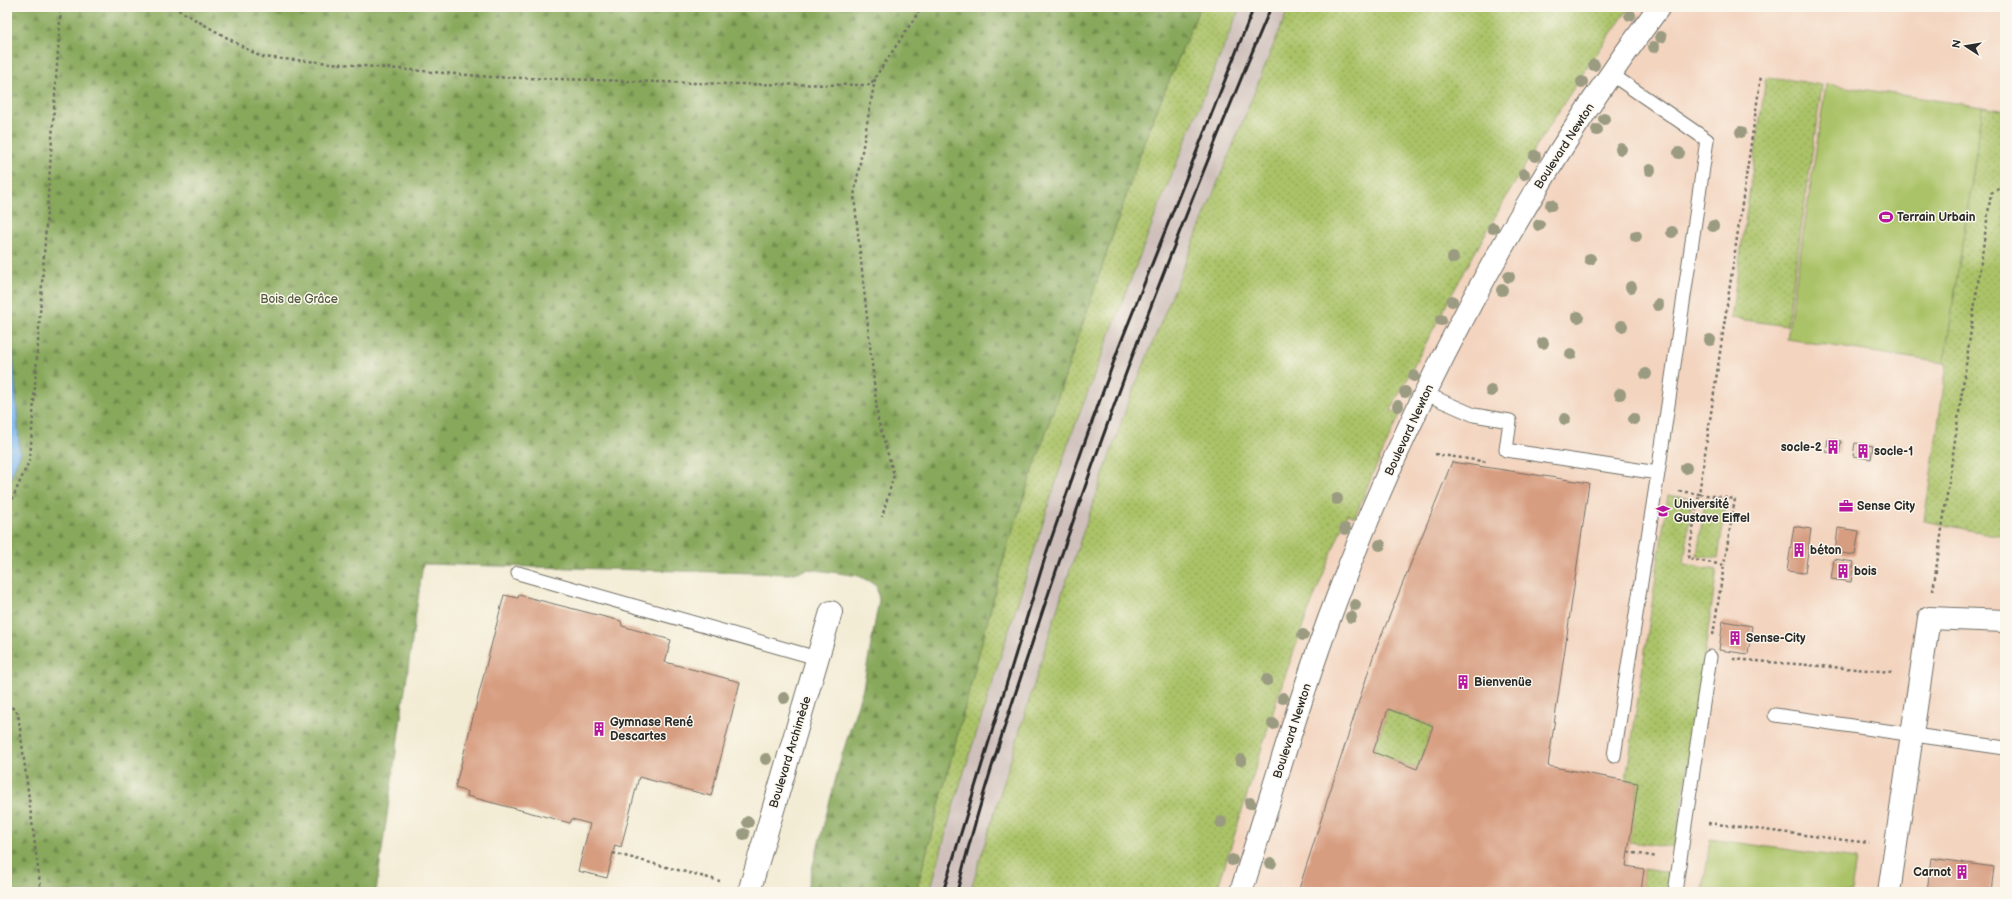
<svg xmlns="http://www.w3.org/2000/svg" width="2012" height="899" font-family="'Balsamiq Sans',sans-serif">
	<style>
		.built { fill: #f3d4bf }
		.industrial { fill: #cfc0bb }
		.green { fill: url(#green-dots); stroke: #6b774a }
		.forest { fill: url(#forest-firs); stroke: #5a6a44 }
		.pitch { fill: #abc368; stroke: #6b774a }
		.water { fill: #7eb7ee; stroke: #54718c }
		.building { fill: #d79d80; fill-rule: evenodd }
		.lines { fill: none; stroke-linecap: round; stroke-linejoin: round }
		.lane-casing { stroke: #716f66; stroke-width: 15 }
		.street-casing { stroke: #716f66; stroke-width: 24 }
		.path { stroke: #716f66; stroke-width: 2.5; stroke-dasharray: 3 3; stroke-linecap: butt }
		.lane { stroke: #fff; stroke-width: 13 }
		.street { stroke: #fff; stroke-width: 22 }
		.rail { stroke: #2b2b2b; stroke-width: 3 }
		.tree { fill: #9a9b81 }
		.labels { text-anchor: middle; stroke-width: 3; stroke-linejoin: round; paint-order: stroke }
		.street-label { font-size: 12px; fill: #2b2b2b; stroke: #fbf7ec }
		.poi-label { font-size: 12px; font-weight: bold; fill: #2b2b2b; stroke: #fbf7ec; text-anchor: start }
		.park-label { font-size: 12px; fill: #51593d; stroke: #fbf7ec }
	</style>
	<defs>
		<pattern id="green-dots" width="8" height="8" patternUnits="userSpaceOnUse"><rect width="8" height="8" fill="#abc368"/><path d="M2 2h.1M6 6h.1" fill="none" stroke="#8b9f56" stroke-width="1.8" stroke-linecap="round"/></pattern>
		<pattern id="forest-firs" width="22" height="20" patternUnits="userSpaceOnUse"><rect width="22" height="20" fill="#88a95c"/><path d="M5 1l3.5 6h-7zM16 11l3.5 6h-7z" fill="#6f8a4c"/></pattern>
	</defs>
	<rect width="100%" height="100%" fill="#fbf7ec"/>
	<filter id="ink" filterUnits="userSpaceOnUse"><feTurbulence type="fractalNoise" baseFrequency=".025" numOctaves="2"/><feDisplacementMap in="SourceGraphic" scale="8" xChannelSelector="R" yChannelSelector="G"/><feConvolveMatrix kernelMatrix="1 2 1 2 8 2 1 2 1" color-interpolation-filters="sRGB"/></filter>
	<filter id="wash" filterUnits="userSpaceOnUse"><feTurbulence type="fractalNoise" baseFrequency=".012" numOctaves="4" result="noise"/><feDisplacementMap in="SourceGraphic" scale="16" xChannelSelector="R" yChannelSelector="G"/><feGaussianBlur stdDeviation="0.9" result="paint"/><feColorMatrix in="noise" values="0 0 0 0 0 0 0 0 0 0 0 0 0 0 0 0 0 1.4 0 .05"/><feComposite in="paint" operator="in"/></filter>
	<g filter="url(#wash)">
		<rect width="100%" height="100%" fill="#f3ecd5"/>
		<!-- built -->
		<path class="built" d="M 1604,7 L 2005,7 L 2005,892 L 1189,892 L 1373,378 Z"/>
		<!-- industrial -->
		<path class="industrial" d="M 1239,7 L 1289,7 L 1127,406 L 1063,590 L 970,892 L 929,892 L 952,810 L 1068,444 L 1107,338 Z"/>
		<!-- green -->
		<path class="green" d="M 1200,7 L 1240,7 L 1157,211 L 1068,444 L 952,810 L 930,892 L 916,892 L 1007,547 L 1148,131 Z
			M 1289,7 L 1630,7 C 1537,133 1463,271 1391,410 L 1400,415 L 1374,471 L 1355,517 L 1347,514 L 1304,623 L 1280,690 L 1219,884 L 1213,892 L 970,892 L 1063,590 L 1127,406 Z
			M 1766,78 L 1785,80 L 1786,79 L 1822,85 L 1787,326 L 1731,318 Z
			M 1983,107 L 2005,111 L 2005,537 L 1924,521 L 1947,364 L 1944,363 Z
			M 1668,495 L 1692,499 L 1684,564 L 1717,570 L 1676,848 L 1629,842 L 1638,783 L 1626,780 Z
			M 1705,502 L 1726,505 L 1718,558 L 1697,555 Z
			M 1388,709 L 1433,726 L 1417,769 L 1373,752 Z
			M 1644,869 L 1672,873 L 1669,892 L 1641,892 Z"/>
		<!-- forest -->
		<path class="forest" d="M 7,7 L 1200,7 L 1148,131 L 1007,547 L 916,892 L 806,892 L 842,755 L 863,688 L 879,600 L 876,585 L 859,576 L 809,569 L 789,574 L 423,564 L 376,892 L 7,892 Z"/>
		<!-- pitch -->
		<path class="pitch" d="M 1826,84 L 1983,107 L 1944,363 L 1787,339 Z
			M 1710,839 L 1856,859 L 1851,892 L 1703,892 Z"/>
		<!-- water -->
		<path class="water" d="M 12,339 L 20,455 L 7,485 L 7,351 Z"/>
		<g id="blocks">
			<!-- building -->
			<path class="building" d="M 1828,439 L 1841,441 L 1839,454 L 1826,452 Z
				M 1855,443 L 1873,446 L 1871,459 L 1853,456 Z
				M 1452,462 L 1589,483 L 1548,766 L 1638,783 L 1626,866 L 1644,869 L 1641,892 L 1298,892 L 1374,654 ZM 1388,709 L 1433,726 L 1417,769 L 1373,752 Z
				M 1794,526 L 1811,529 L 1805,573 L 1787,571 Z
				M 1838,528 L 1859,531 L 1855,555 L 1835,552 Z
				M 1834,559 L 1854,562 L 1851,582 L 1831,579 Z
				M 504,595 L 518,598 L 519,595 L 621,621 L 622,626 L 671,640 L 665,662 L 740,682 L 711,796 L 639,777 L 621,847 L 615,845 L 607,878 L 578,871 L 590,824 L 572,819 L 570,823 L 467,796 L 468,792 L 455,788 Z
				M 1723,621 L 1752,626 L 1748,654 L 1719,650 Z
				M 1931,858 L 1994,867 L 1991,892 L 1927,892 Z"/>
		</g>
	</g>
	<g filter="url(#ink)">
		<use href="#blocks" fill-opacity="0" stroke="#716f66" stroke-width="1"/>
		<g class="lines">
			<defs>
				<path id="lane" d="M 1426,394 L 1474,415 L 1510,421 L 1506,450 L 1658,473 L 1707,140 L 1611,74
					M 518,573 L 817,658
					M 1775,715 L 2005,748
					M 1614,756 L 1658,473
					M 1675,892 L 1710,657"/>
				<path id="street" d="M 749,892 L 831,612
					M 1241,892 C 1270,801 1296,709 1329,619 C 1407,405 1523,189 1659,7
					M 1889,892 L 1929,618 L 2005,621"/>
			</defs>
			<!-- lane casing -->
			<use href="#lane" class="lane-casing"/>
			<!-- street casing -->
			<use href="#street" class="street-casing"/>
			<!-- path -->
			<path class="path" d="M 173,7 L 261,57 L 491,77 L 728,84 L 870,85 L 922,7
				M 875,79 L 854,196 L 878,420 L 894,475 L 882,517
				M 1435,454 L 1488,462
				M 1679,491 L 1699,494 L 1761,76
				M 7,511 L 30,459 L 61,7
				M 1933,591 L 1991,193 L 2005,186
				M 1713,635 L 1724,565 L 1688,559 L 1699,494 L 1735,499 L 1724,565
				M 1733,659 L 1893,672
				M 7,703 L 18,713 L 41,892
				M 1708,823 L 1869,843
				M 1628,852 L 1657,857
				M 613,853 L 720,881"/>
			<!-- lane -->
			<use href="#lane" class="lane"/>
			<!-- street -->
			<use href="#street" class="street"/>
			<!-- rail -->
			<path class="rail" d="M 943,892 L 1047,551 L 1083,447 L 1119,347 L 1254,7
				M 957,892 C 980,796 1013,701 1044,607 C 1111,405 1188,203 1271,7"/>
		</g>
		<!-- trees -->
		<g class="tree">
			<circle cx="1630" cy="15" r="6"/>
			<circle cx="1661" cy="37" r="6"/>
			<circle cx="1654" cy="47" r="6"/>
			<circle cx="1594" cy="65" r="6"/>
			<circle cx="1582" cy="82" r="6"/>
			<circle cx="1604" cy="119" r="6"/>
			<circle cx="1597" cy="130" r="6"/>
			<circle cx="1741" cy="132" r="6"/>
			<circle cx="1621" cy="149" r="6"/>
			<circle cx="1679" cy="153" r="6"/>
			<circle cx="1535" cy="156" r="6"/>
			<circle cx="1650" cy="170" r="6"/>
			<circle cx="1524" cy="174" r="6"/>
			<circle cx="1551" cy="205" r="6"/>
			<circle cx="1539" cy="225" r="6"/>
			<circle cx="1713" cy="226" r="6"/>
			<circle cx="1493" cy="228" r="6"/>
			<circle cx="1672" cy="232" r="6"/>
			<circle cx="1636" cy="236" r="6"/>
			<circle cx="1453" cy="258" r="6"/>
			<circle cx="1590" cy="259" r="6"/>
			<circle cx="1509" cy="277" r="6"/>
			<circle cx="1631" cy="287" r="6"/>
			<circle cx="1502" cy="290" r="6"/>
			<circle cx="1452" cy="301" r="6"/>
			<circle cx="1658" cy="305" r="6"/>
			<circle cx="1578" cy="317" r="6"/>
			<circle cx="1441" cy="320" r="6"/>
			<circle cx="1622" cy="326" r="6"/>
			<circle cx="1710" cy="340" r="6"/>
			<circle cx="1543" cy="343" r="6"/>
			<circle cx="1571" cy="354" r="6"/>
			<circle cx="1646" cy="374" r="6"/>
			<circle cx="1414" cy="376" r="6"/>
			<circle cx="1491" cy="391" r="6"/>
			<circle cx="1405" cy="392" r="6"/>
			<circle cx="1620" cy="394" r="6"/>
			<circle cx="1398" cy="406" r="6"/>
			<circle cx="1565" cy="419" r="6"/>
			<circle cx="1634" cy="419" r="6"/>
			<circle cx="1686" cy="468" r="6"/>
			<circle cx="1337" cy="499" r="6"/>
			<circle cx="1345" cy="529" r="6"/>
			<circle cx="1380" cy="545" r="6"/>
			<circle cx="1355" cy="605" r="6"/>
			<circle cx="1351" cy="617" r="6"/>
			<circle cx="1303" cy="635" r="6"/>
			<circle cx="1267" cy="680" r="6"/>
			<circle cx="784" cy="698" r="6"/>
			<circle cx="1283" cy="698" r="6"/>
			<circle cx="1273" cy="724" r="6"/>
			<circle cx="766" cy="759" r="6"/>
			<circle cx="1241" cy="760" r="6"/>
			<circle cx="1250" cy="803" r="6"/>
			<circle cx="748" cy="822" r="6"/>
			<circle cx="1221" cy="822" r="6"/>
			<circle cx="744" cy="834" r="6"/>
			<circle cx="1232" cy="860" r="6"/>
			<circle cx="1271" cy="863" r="6"/>
		</g>
	</g>
	<!-- icons -->
	<defs>
		<symbol id="stadium-bare" viewBox="-9 -9 18 18"><path d="M0-5a6.5 5 0 1 0 0 10a6.5 5 0 1 0 0-10ZM-3.5-1.8h7v3.6h-7Z" fill="#b5179e" stroke="#fbf7ec" stroke-width="2.5" paint-order="stroke"/></symbol>
		<symbol id="building-bare" viewBox="-9 -9 18 18"><path d="M-4-6H4V6H1V3H-1V6H-4ZM-2.5-4.3h1.7v1.8h-1.7ZM.8-4.3h1.7v1.8H.8ZM-2.5-1h1.7V.8h-1.7ZM.8-1h1.7V.8H.8Z" fill="#b5179e" stroke="#fbf7ec" stroke-width="2.5" paint-order="stroke"/></symbol>
		<symbol id="office-bare" viewBox="-9 -9 18 18"><path d="M-6-3h4V-5.5h4V-3h4V5H-6ZM-1-4.5V-3h2v-1.5ZM-6 0V1H6V0Z" fill="#b5179e" stroke="#fbf7ec" stroke-width="2.5" paint-order="stroke"/></symbol>
		<symbol id="university-bare" viewBox="-9 -9 18 18"><path d="M0-5L7-2L0 1L-7-2ZM-4 1L0 2.5L4 1V4Q0 6-4 4Z" fill="#b5179e" stroke="#fbf7ec" stroke-width="2.5" paint-order="stroke"/></symbol>
	</defs>
	<g fill-rule="evenodd">
		<use href="#stadium-bare" x="1876" y="207" width="20" height="20"/>
		<use href="#building-bare" x="1823" y="437" width="20" height="20"/>
		<use href="#building-bare" x="1853" y="441" width="20" height="20"/>
		<use href="#office-bare" x="1836" y="496" width="20" height="20"/>
		<use href="#university-bare" x="1653" y="501" width="20" height="20"/>
		<use href="#building-bare" x="1789" y="540" width="20" height="20"/>
		<use href="#building-bare" x="1833" y="561" width="20" height="20"/>
		<use href="#building-bare" x="1725" y="628" width="20" height="20"/>
		<use href="#building-bare" x="1453" y="672" width="20" height="20"/>
		<use href="#building-bare" x="589" y="719" width="20" height="20"/>
		<use href="#building-bare" x="1952" y="862" width="20" height="20"/>
	</g>
	<g class="labels">
		<!-- street labels -->
		<g class="street-label">
			<text transform="translate(1564 146) rotate(-57)" y="4">Boulevard Newton</text>
			<text transform="translate(1409 430) rotate(-65)" y="4">Boulevard Newton</text>
			<text transform="translate(1292 731) rotate(-72)" y="4">Boulevard Newton</text>
			<text transform="translate(790 752) rotate(-73)" y="4">Boulevard Archimède</text>
		</g>
		<!-- poi labels -->
		<g class="poi-label">
			<text x="1897" y="221">Terrain Urbain</text>
			<text x="1822" y="451" text-anchor="end">socle-2</text>
			<text x="1874" y="455">socle-1</text>
			<text x="1674" y="508">Université<tspan x="1674" dy="14">Gustave Eiffel</tspan></text>
			<text x="1857" y="510">Sense City</text>
			<text x="1810" y="554">béton</text>
			<text x="1854" y="575">bois</text>
			<text x="1746" y="642">Sense-City</text>
			<text x="1474" y="686">Bienvenüe</text>
			<text x="610" y="726">Gymnase René<tspan x="610" dy="14">Descartes</tspan></text>
			<text x="1951" y="876" text-anchor="end">Carnot</text>
		</g>
		<!-- park labels -->
		<g class="park-label">
			<text x="299" y="303">Bois de Grâce</text>
		</g>
	</g>
	<!-- margin -->
	<rect width="2012" height="899" fill="none" stroke="#fbf7ec" stroke-width="24"/>
	<!-- north arrow -->
	<g transform="translate(1966 46) rotate(282)" stroke="#fbf7ec" stroke-width="3" paint-order="stroke">
	<path d="M0-3L7 15L0 10L-7 15Z" fill="#2b2b2b"/>
	<text y="-6" font-size="11" font-weight="bold" text-anchor="middle" fill="#2b2b2b">N</text>
	</g>
</svg>
